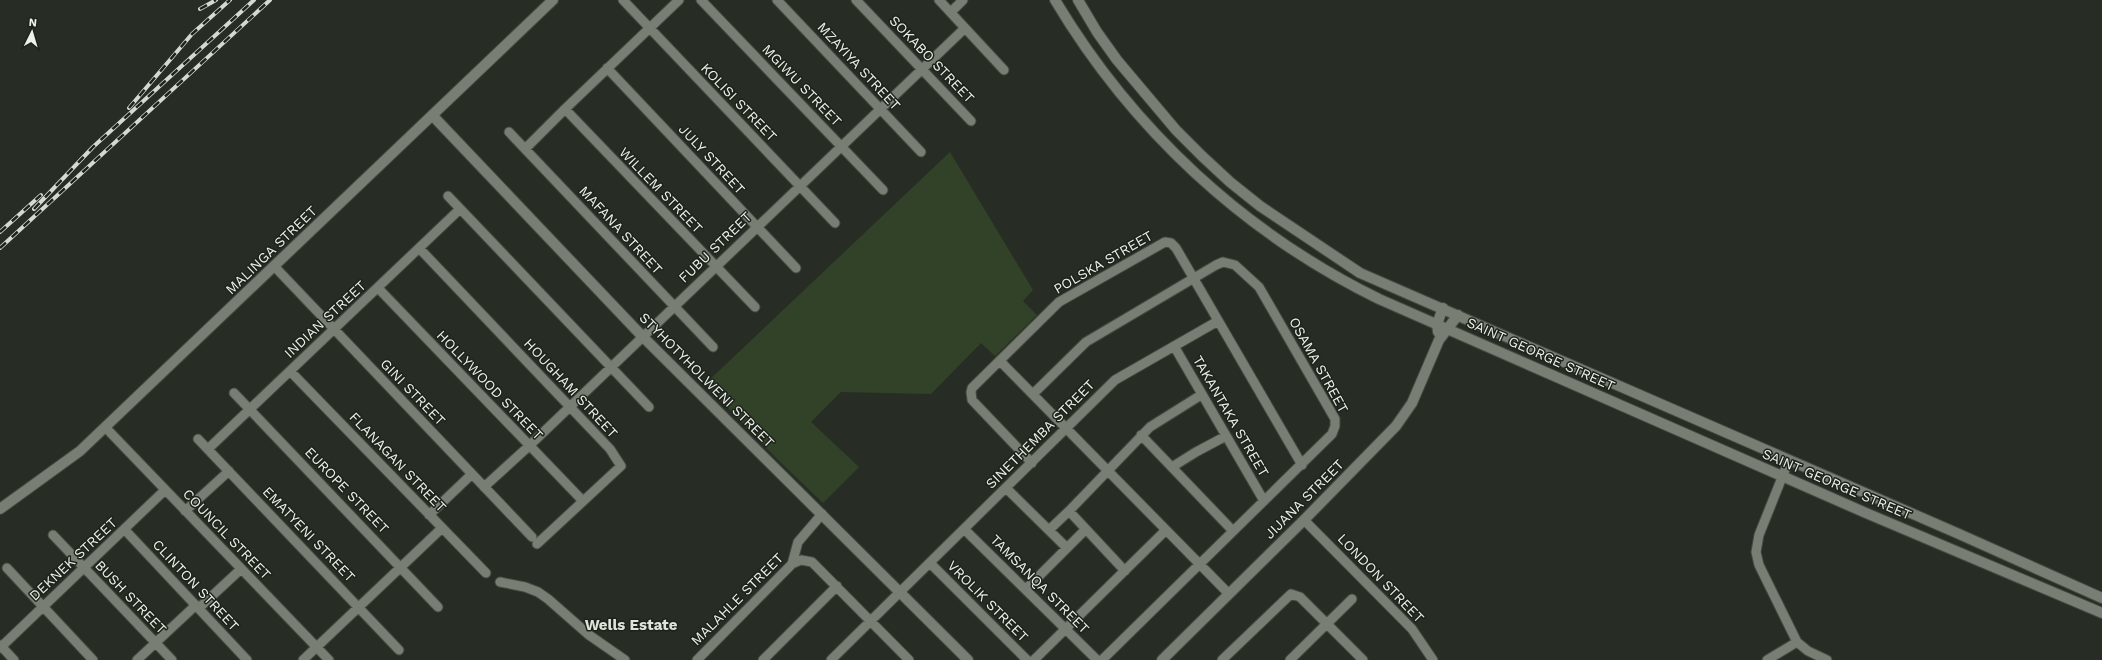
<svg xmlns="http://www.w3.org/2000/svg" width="2102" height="660" font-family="'Work Sans',sans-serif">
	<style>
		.green { fill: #324228 }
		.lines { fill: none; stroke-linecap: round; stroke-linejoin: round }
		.minor-casing { stroke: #454a42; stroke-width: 11 }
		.tertiary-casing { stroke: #454a42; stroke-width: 12 }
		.secondary-casing { stroke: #454a42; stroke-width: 12 }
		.minor { stroke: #787e74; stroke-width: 9 }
		.tertiary { stroke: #787e74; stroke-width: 10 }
		.secondary { stroke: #787e74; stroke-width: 10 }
		.rail-casing { stroke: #d5d9d3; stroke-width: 4 }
		.rail { stroke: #1d231b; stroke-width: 2.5; stroke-dasharray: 8; stroke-linecap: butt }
		.labels { text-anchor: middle; stroke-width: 3; stroke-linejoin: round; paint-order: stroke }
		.street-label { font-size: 14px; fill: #edf1eb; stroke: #1d231b }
		.neighbourhood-label { font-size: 15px; font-weight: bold; fill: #dde4d9; stroke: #1d231b }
	</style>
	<rect width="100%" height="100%" fill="#272d24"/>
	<!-- green -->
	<path class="green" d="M 950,152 L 1033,290 L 1023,301 L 1037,315 L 995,356 L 981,343 L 931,394 L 841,392 L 811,422 L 859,467 L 823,503 L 776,458 L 705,384 Z"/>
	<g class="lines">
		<defs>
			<path id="minor" d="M 623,0 L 835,223
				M 701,0 L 883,190
				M 777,0 L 921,152
				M 856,0 L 971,121
				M 939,0 L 1004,70
				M 951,12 L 963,0
				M 607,68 L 796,268
				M 565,109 L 755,307
				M 509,132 L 713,347
				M 525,149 L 565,109 L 679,0
				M 448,196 L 649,407
				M 419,248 L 610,449 L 621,466 L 537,544
				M 274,266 L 532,537
				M 378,288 L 582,500
				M 1174,346 L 1264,501
				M 1000,361 L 1229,594
				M 290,371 L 486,573
				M 234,393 L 438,607
				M 1033,394 L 1086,342 L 1216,265 L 1223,262 L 1235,265 L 1259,287 L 1335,419 L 1335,426 L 1332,434 L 1102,660
				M 105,427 L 329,660
				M 1141,435 L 1233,531
				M 198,439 L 399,650
				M 208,449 L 460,209
				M 1789,460 L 1759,535 L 1756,552 L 1759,565 L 1797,642 L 1808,651 L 1827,660
				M 1032,463 L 972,400 L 971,392 L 972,388 L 1059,302 L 1165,242 L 1171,243 L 1176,248 L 1302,465
				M 1172,467 L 1196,452 L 1226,436
				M 484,487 L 529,446 L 965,28
				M 1006,488 L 1067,548
				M 185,511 L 229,471
				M 429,515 L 472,474
				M 1304,520 L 1412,629 L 1433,660
				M 964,529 L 1097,660
				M 125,530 L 247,660
				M 1049,530 L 1069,511
				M 53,535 L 172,660
				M 930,563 L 1027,660
				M 792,564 L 798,542 L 822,514
				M 7,568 L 93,660
				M 1125,571 L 1069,511 L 1150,427 L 1201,395
				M 500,582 L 525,587 L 538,592 L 548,599 L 589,635 L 625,660
				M 1026,589 L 1085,530
				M 199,608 L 241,569
				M 0,645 L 14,660
				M 0,648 L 165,490
				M 137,660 L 196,605
				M 303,660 L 442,528
				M 697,660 L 792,564 L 801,560 L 812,562 L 909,660
				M 763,660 L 837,586
				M 831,660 L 1115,380 L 1218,321
				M 1034,660 L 1166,530
				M 1222,660 L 1291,594 L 1300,597 L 1363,660
				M 1290,660 L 1352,599
				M 1767,660 L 1797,642"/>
			<path id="tertiary" d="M 432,115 L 642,336 L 968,660
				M 1438,332 L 1437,324 L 1443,308
				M 0,509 L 80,451 L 553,0
				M 1162,660 L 1304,520 L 1396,426 L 1412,403 L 1439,340 L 1458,315"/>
			<path id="secondary" d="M 1055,0 C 1132,129 1244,233 1379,299 L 1866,513 L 2102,613
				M 1078,0 L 1097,32 L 1117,60 L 1176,130 L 1202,156 L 1230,182 L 1260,206 L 1360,273 L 1959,534 L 2102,598"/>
		</defs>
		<!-- minor casing -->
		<use href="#minor" class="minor-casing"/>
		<!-- tertiary casing -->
		<use href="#tertiary" class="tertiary-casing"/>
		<!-- secondary casing -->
		<use href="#secondary" class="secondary-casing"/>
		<!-- minor -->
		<use href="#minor" class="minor"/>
		<!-- tertiary -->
		<use href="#tertiary" class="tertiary"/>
		<!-- secondary -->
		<use href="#secondary" class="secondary"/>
		<defs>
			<path id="rail" d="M 200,9 L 216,0
				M 129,108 L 192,34 L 230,0
				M 34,209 L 93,147 L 254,0
				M 0,232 L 41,195
				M 0,248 L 270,0"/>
		</defs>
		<!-- rail casing -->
		<use href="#rail" class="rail-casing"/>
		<!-- rail -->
		<use href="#rail" class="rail"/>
	</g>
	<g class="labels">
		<!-- street labels -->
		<g class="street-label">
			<text transform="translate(932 59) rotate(46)" y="5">SOKABO STREET</text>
			<text transform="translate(859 66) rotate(47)" y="5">MZAYIYA STREET</text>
			<text transform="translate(802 85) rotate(46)" y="5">MGIWU STREET</text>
			<text transform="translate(739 102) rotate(46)" y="5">KOLISI STREET</text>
			<text transform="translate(712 159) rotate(47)" y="5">JULY STREET</text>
			<text transform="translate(661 190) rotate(46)" y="5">WILLEM STREET</text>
			<text transform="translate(621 230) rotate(47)" y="5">MAFANA STREET</text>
			<text transform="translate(715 247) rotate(-44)" y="5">FUBU STREET</text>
			<text transform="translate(271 250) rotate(-44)" y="5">MALINGA STREET</text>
			<text transform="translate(1103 262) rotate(-30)" y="5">POLSKA STREET</text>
			<text transform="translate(325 319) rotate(-43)" y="5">INDIAN STREET</text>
			<text transform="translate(1541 354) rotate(24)" y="5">SAINT GEORGE STREET</text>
			<text transform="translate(1319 365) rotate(61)" y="5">OSAMA STREET</text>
			<text transform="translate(707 380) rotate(45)" y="5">STYHOTYHOLWENI STREET</text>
			<text transform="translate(490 385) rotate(46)" y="5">HOLLYWOOD STREET</text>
			<text transform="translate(571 388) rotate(47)" y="5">HOUGHAM STREET</text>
			<text transform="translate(413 392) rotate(46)" y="5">GINI STREET</text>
			<text transform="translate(1231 416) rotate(60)" y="5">TAKANTAKA STREET</text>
			<text transform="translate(1040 434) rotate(-45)" y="5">SINETHEMBA STREET</text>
			<text transform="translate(398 462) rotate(46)" y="5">FLANAGAN STREET</text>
			<text transform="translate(1837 484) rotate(23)" y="5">SAINT GEORGE STREET</text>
			<text transform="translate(347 490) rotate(46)" y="5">EUROPE STREET</text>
			<text transform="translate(1304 499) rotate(-45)" y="5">JIJANA STREET</text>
			<text transform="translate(227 534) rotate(46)" y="5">COUNCIL STREET</text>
			<text transform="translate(309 534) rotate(46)" y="5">EMATYENI STREET</text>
			<text transform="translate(73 559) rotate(-43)" y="5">DEKNEK STREET</text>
			<text transform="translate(1381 578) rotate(46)" y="5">LONDON STREET</text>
			<text transform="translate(1040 584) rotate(45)" y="5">TAMSANQA STREET</text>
			<text transform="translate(196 585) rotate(47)" y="5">CLINTON STREET</text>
			<text transform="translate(131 597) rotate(46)" y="5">BUSH STREET</text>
			<text transform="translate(737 599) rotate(-45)" y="5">MALAHLE STREET</text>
			<text transform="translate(988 601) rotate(45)" y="5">VROLIK STREET</text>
		</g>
		<!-- neighbourhood labels -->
		<g class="neighbourhood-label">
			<text x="631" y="630">Wells Estate</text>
		</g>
	</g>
	<!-- north arrow -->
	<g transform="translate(32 32) rotate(5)" stroke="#1d231b" stroke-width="3" paint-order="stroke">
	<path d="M0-3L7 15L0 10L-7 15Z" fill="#edf1eb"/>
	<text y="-6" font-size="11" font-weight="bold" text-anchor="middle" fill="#edf1eb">N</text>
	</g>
</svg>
